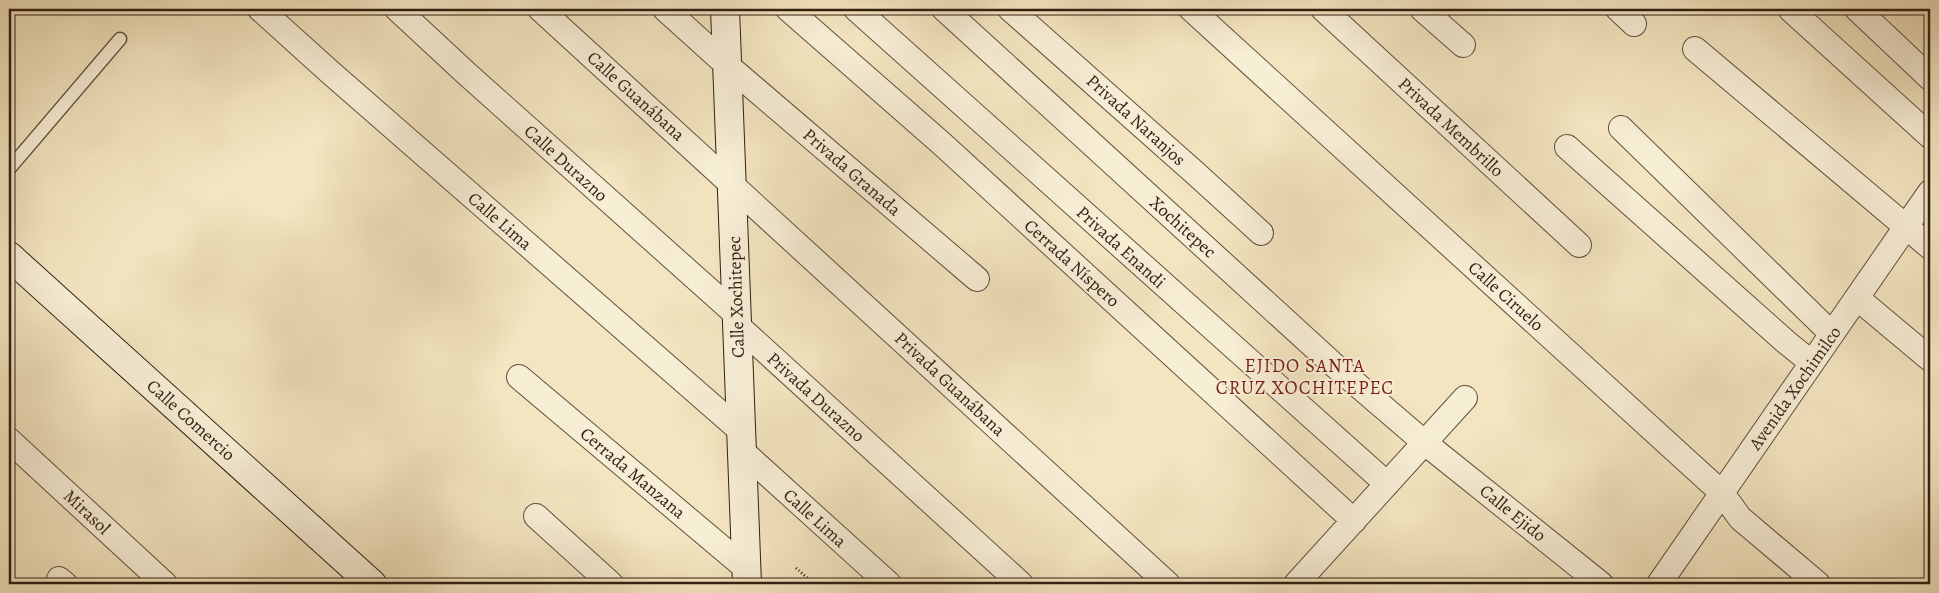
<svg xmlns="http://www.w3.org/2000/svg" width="1939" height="593" font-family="Alegreya,serif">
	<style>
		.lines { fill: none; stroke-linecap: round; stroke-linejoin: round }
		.lane-casing { stroke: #61503e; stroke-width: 15 }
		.street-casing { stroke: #61503e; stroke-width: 26 }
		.secondary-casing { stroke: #301f13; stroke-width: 30 }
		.path { stroke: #301f13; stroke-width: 3; stroke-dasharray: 1 2.5; stroke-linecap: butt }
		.lane { stroke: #f7eed6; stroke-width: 12 }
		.street { stroke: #f7eed6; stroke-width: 24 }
		.secondary { stroke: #f7eed6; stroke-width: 28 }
		.labels { text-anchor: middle; stroke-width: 4; stroke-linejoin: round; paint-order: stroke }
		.street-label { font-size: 18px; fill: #301f13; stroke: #f7eed6 }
		.neighbourhood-label { font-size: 19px; letter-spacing: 1px; fill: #7a1f14; stroke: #f7eed6 }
	</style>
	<rect width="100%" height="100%" fill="#f3e5c0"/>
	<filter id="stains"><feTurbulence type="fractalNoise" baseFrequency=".004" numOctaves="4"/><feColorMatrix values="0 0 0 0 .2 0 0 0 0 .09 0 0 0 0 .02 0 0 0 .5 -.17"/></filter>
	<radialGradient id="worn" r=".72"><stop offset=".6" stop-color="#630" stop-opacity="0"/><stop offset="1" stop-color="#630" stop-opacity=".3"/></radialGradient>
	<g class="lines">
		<defs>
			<path id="lane" d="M 9,169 L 120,39"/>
			<path id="street" d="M 260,9 L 331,73 L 741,431
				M 397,9 L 467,74 L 737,315
				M 540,9 L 1168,584
				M 665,9 L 727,65 L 977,279
				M 788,9 L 941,143 L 1354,521
				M 856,9 L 1387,484
				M 944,9 L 1334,365 L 1425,443 L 1601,584
				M 1010,9 L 1194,172 L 1261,233
				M 1191,9 L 1722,493 L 1740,518 L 1818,584
				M 1323,9 L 1579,245
				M 1422,9 L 1463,45
				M 1618,9 L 1634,24
				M 1790,9 L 1930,136
				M 1857,9 L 1930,78
				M 1695,49 L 1930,247
				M 1621,128 L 1832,334
				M 1567,147 L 1786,342 L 1812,363
				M 1857,298 L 1930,359
				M 737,325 L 1021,584
				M 519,377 L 747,569
				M 9,440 L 165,584
				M 742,451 L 889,584
				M 536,516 L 611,584
				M 59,579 L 65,584
				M 1296,584 L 1465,398
				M 1659,584 L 1930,192"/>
			<path id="secondary" d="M 725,9 L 747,584
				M 9,256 L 372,584"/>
		</defs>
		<!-- lane casing -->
		<use href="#lane" class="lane-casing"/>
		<!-- street casing -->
		<use href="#street" class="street-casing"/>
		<!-- secondary casing -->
		<use href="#secondary" class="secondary-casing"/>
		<!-- path -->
		<path class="path" d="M 796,568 L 814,584"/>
		<!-- lane -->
		<use href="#lane" class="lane"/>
		<!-- street -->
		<use href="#street" class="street"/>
		<!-- secondary -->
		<use href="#secondary" class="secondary"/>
	</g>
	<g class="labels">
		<!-- street labels -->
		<g class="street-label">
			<text transform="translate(636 96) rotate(42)" y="6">Calle Guanábana</text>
			<text transform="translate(1136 120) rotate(42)" y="6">Privada Naranjos</text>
			<text transform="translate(1451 127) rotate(43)" y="6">Privada Membrillo</text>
			<text transform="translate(566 163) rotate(42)" y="6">Calle Durazno</text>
			<text transform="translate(852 172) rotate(41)" y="6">Privada Granada</text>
			<text transform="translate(500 221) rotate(41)" y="6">Calle Lima</text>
			<text transform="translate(1183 227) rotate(42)" y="6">Xochitepec</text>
			<text transform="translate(1121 247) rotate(42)" y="6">Privada Enandi</text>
			<text transform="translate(1072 263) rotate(42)" y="6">Cerrada Níspero</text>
			<text transform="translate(1506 296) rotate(42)" y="6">Calle Ciruelo</text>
			<text transform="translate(736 297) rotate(-92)" y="6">Calle Xochitepec</text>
			<text transform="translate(950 384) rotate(43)" y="6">Privada Guanábana</text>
			<text transform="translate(1795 388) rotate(-55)" y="6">Avenida Xochimilco</text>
			<text transform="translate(816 397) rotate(42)" y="6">Privada Durazno</text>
			<text transform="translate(191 420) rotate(42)" y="6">Calle Comercio</text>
			<text transform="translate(633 473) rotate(40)" y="6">Cerrada Manzana</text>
			<text transform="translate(87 512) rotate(43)" y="6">Mirasol</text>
			<text transform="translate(1513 513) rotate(39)" y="6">Calle Ejido</text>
			<text transform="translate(815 518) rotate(42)" y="6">Calle Lima</text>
		</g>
		<!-- neighbourhood labels -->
		<g class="neighbourhood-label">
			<text x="1305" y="372">EJIDO SANTA<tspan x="1305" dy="22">CRUZ XOCHITEPEC</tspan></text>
		</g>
	</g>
	<!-- margin -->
	<rect width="1939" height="593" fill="none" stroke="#f3e5c0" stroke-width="30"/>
	<rect x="10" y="10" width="1919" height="573" fill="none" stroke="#301f13" stroke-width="2.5"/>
	<rect x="15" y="15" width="1909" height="563" fill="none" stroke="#301f13"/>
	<rect width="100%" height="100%" filter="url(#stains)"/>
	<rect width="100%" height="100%" fill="url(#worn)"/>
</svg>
